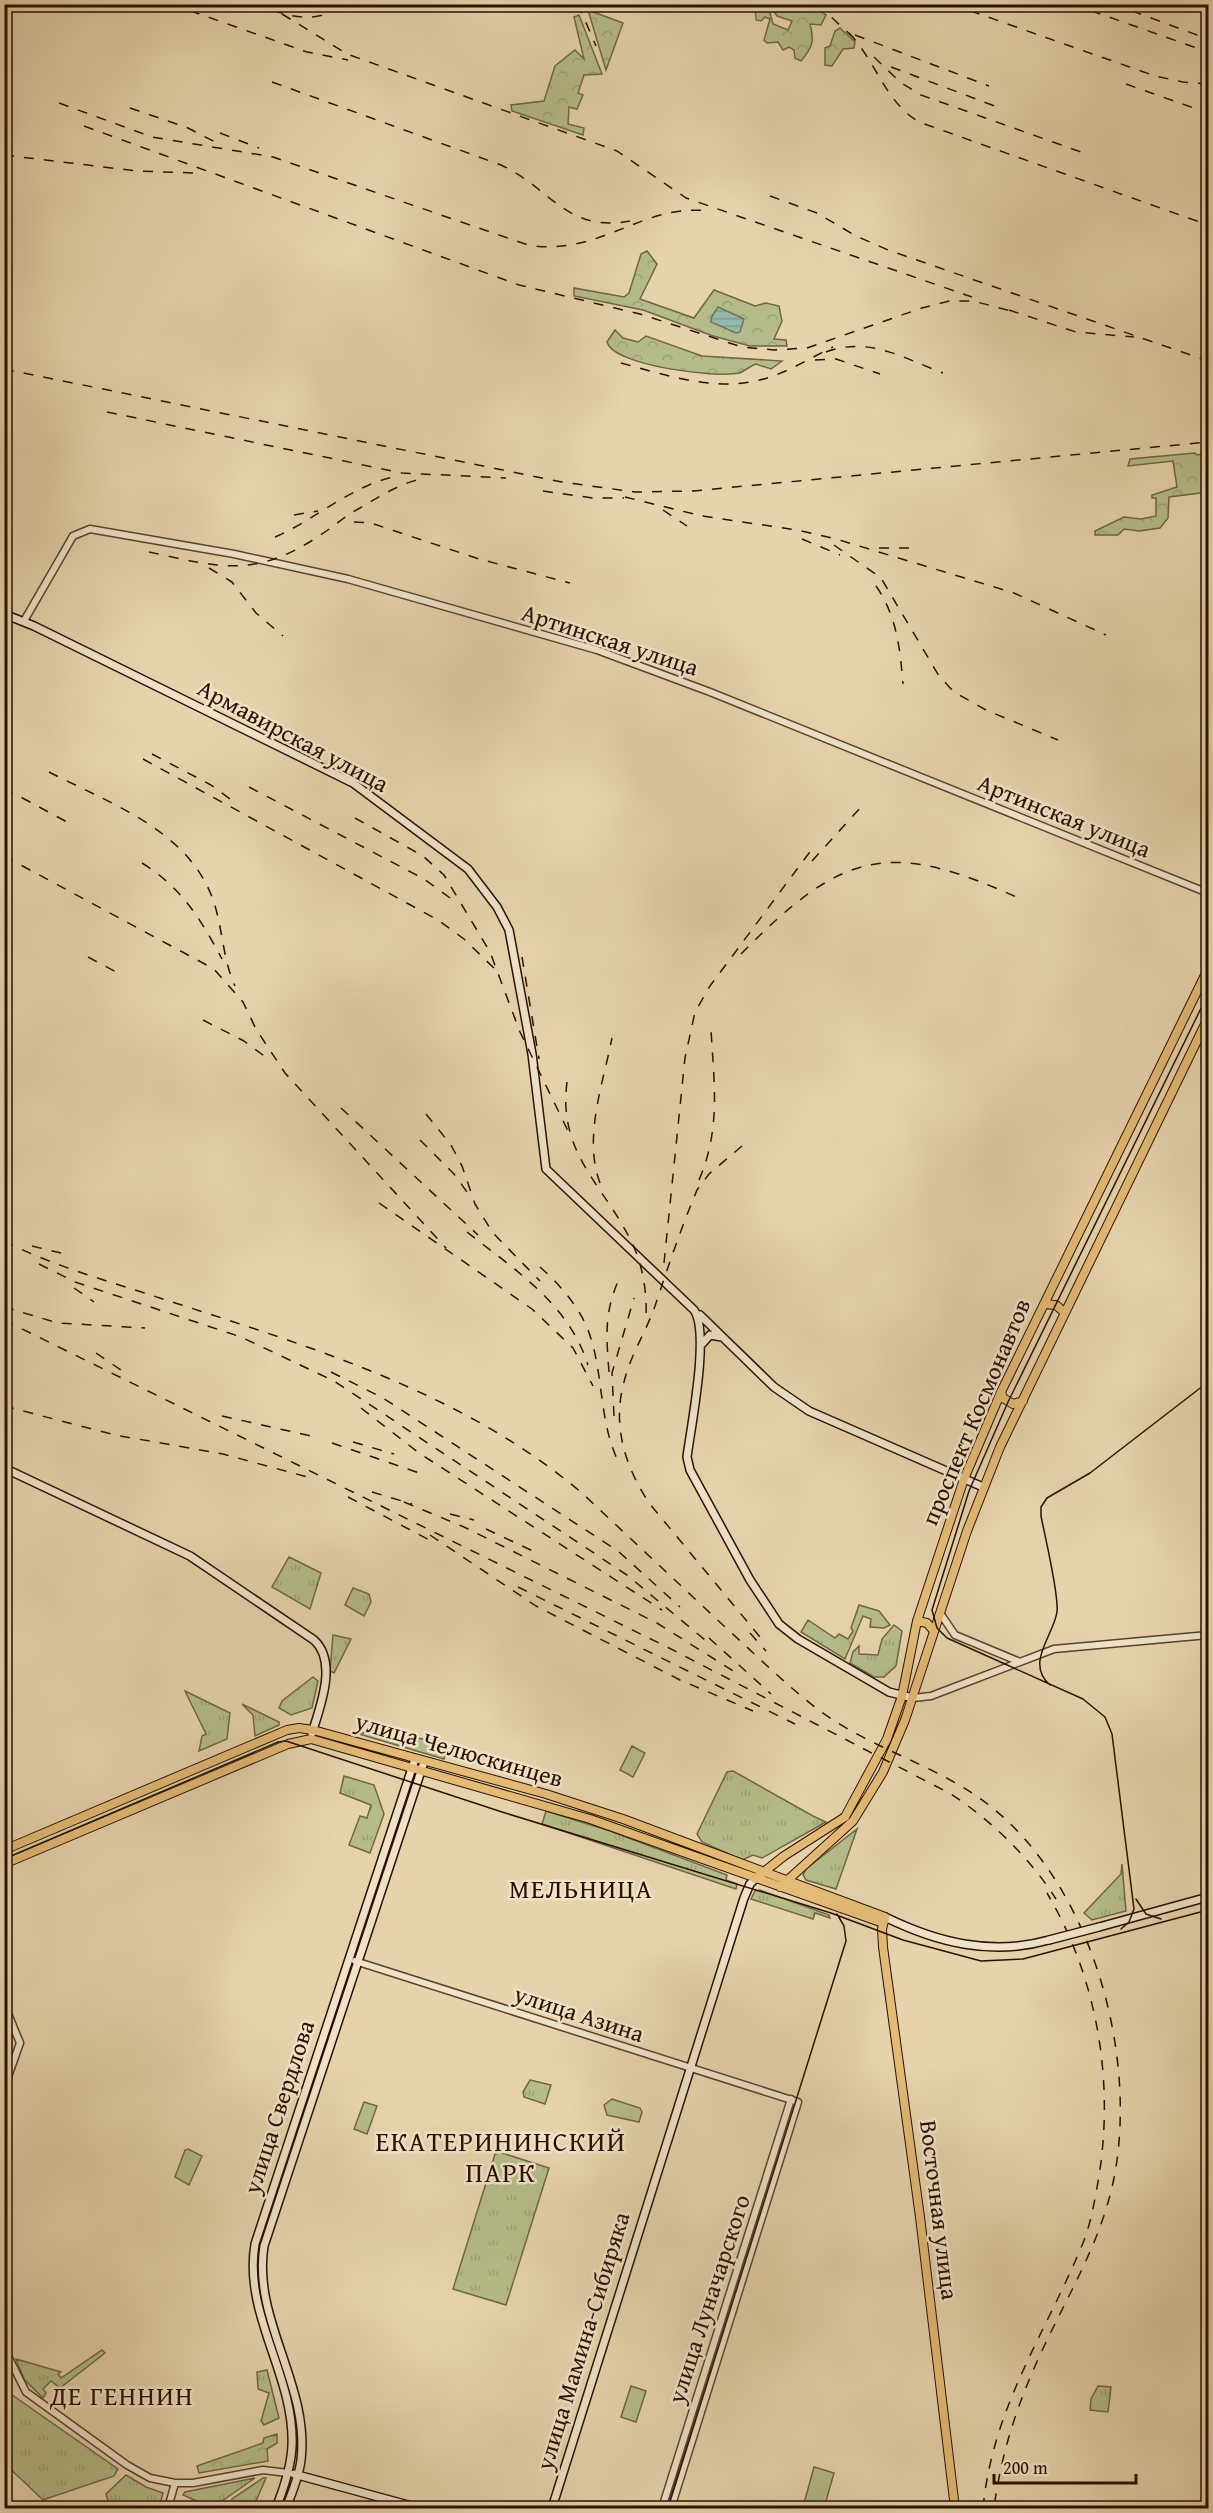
<svg xmlns="http://www.w3.org/2000/svg" width="1213" height="2513" font-family="'Gentium Book Plus',serif">
	<style>
		.grass { fill: url(#grass-tufts); stroke: #706644; stroke-width: 1.5 }
		.forest { fill: url(#forest-crowns); stroke: #706644; stroke-width: 1.5 }
		.garden { fill: #b5bc89; stroke: #706644; stroke-width: 1.5 }
		.water { fill: url(#water-rules); stroke: #6b7566; stroke-width: 1.5 }
		.lines { fill: none; stroke-linecap: round; stroke-linejoin: round }
		.tertiary-casing { stroke: #59412b; stroke-width: 9 }
		.secondary-casing { stroke: #2a1000; stroke-width: 10 }
		.primary-casing { stroke: #2a1000; stroke-width: 10 }
		.tertiary { stroke: #efe2c9; stroke-width: 6 }
		.secondary { stroke: #efe2c9; stroke-width: 7 }
		.primary { stroke: #e3ba76; stroke-width: 8 }
		.tram { stroke: #2a1000; stroke-width: 1.5 }
		.rail { stroke: #2a1000; stroke-width: 1.5; stroke-dasharray: 10 10; stroke-linecap: butt }
		.secondary-bridge-casing { stroke: #2a1000; stroke-width: 10; stroke-linecap: butt }
		.secondary-bridge { stroke: #efe2c9; stroke-width: 7 }
		.labels { text-anchor: middle; stroke-width: 5; stroke-linejoin: round; paint-order: stroke }
		.street-label { font-size: 24px; fill: #2a1000; stroke: #efe2c9 }
		.neighbourhood-label { font-size: 26px; letter-spacing: 1.5px; fill: #2a1000; stroke: #efe2c9 }
		.quarter-label { font-size: 27px; letter-spacing: 1.5px; fill: #2a1000; stroke: #efe2c9 }
	</style>
	<defs>
		<pattern id="grass-tufts" width="24" height="20" patternUnits="userSpaceOnUse" patternTransform="scale(1.5)"><rect width="24" height="20" fill="#b5bc89"/><path d="M3 7l-1-3M5 7V3M7 7l1-3M15 17l-1-3M17 17v-4M19 17l1-3" fill="none" stroke="#9ca174"/></pattern>
		<pattern id="forest-crowns" width="20" height="18" patternUnits="userSpaceOnUse" patternTransform="scale(1.5)"><rect width="20" height="18" fill="#b5bc89"/><path d="M2 6a3 3 0 1 1 6 0M12 15a3 3 0 1 1 6 0" fill="none" stroke="#9ca174"/></pattern>
		<pattern id="water-rules" width="6" height="5" patternUnits="userSpaceOnUse" patternTransform="scale(1.5)"><rect width="6" height="5" fill="#96b8aa"/><path d="M0 2.5h6" fill="none" stroke="#819d90"/></pattern>
	</defs>
	<rect width="100%" height="100%" fill="#e6d3ac"/>
	<filter id="stains"><feTurbulence type="fractalNoise" baseFrequency=".00333" numOctaves="4"/><feColorMatrix values="0 0 0 0 .2 0 0 0 0 .09 0 0 0 0 .02 0 0 0 .5 -.17"/></filter>
	<radialGradient id="worn" r=".72"><stop offset=".6" stop-color="#630" stop-opacity="0"/><stop offset="1" stop-color="#630" stop-opacity=".3"/></radialGradient>
	<!-- grass -->
	<path class="grass" d="M 289,1557 L 321,1573 L 310,1609 L 272,1587 Z
		M 353,1588 L 369,1594 L 371,1602 L 364,1616 L 345,1605 Z
		M 859,1605 L 879,1611 L 890,1625 L 884,1628 L 870,1627 L 871,1619 L 863,1616 L 845,1659 L 801,1632 L 808,1620 L 835,1638 L 839,1634 L 848,1639 L 853,1631 L 851,1628 Z
		M 894,1625 L 902,1631 L 896,1666 L 884,1677 L 874,1677 L 850,1663 L 853,1652 L 859,1646 L 859,1654 L 878,1655 L 882,1639 Z
		M 333,1635 L 351,1639 L 334,1673 L 330,1671 Z
		M 313,1677 L 318,1681 L 312,1708 L 291,1715 L 279,1708 L 282,1701 Z
		M 185,1691 L 230,1713 L 227,1739 L 199,1751 L 202,1736 L 206,1734 Z
		M 242,1704 L 279,1722 L 279,1725 L 255,1736 L 253,1715 Z
		M 373,1730 L 434,1741 L 445,1756 L 444,1759 L 359,1734 Z
		M 733,1771 L 813,1816 L 826,1822 L 762,1858 L 753,1855 L 742,1860 L 702,1842 L 697,1834 L 727,1772 Z
		M 344,1776 L 374,1785 L 384,1814 L 370,1853 L 349,1845 L 360,1816 L 367,1818 L 371,1805 L 340,1793 Z
		M 546,1811 L 610,1831 L 727,1875 L 726,1880 L 737,1884 L 736,1889 L 542,1824 Z
		M 857,1829 L 836,1889 L 806,1880 L 803,1875 L 806,1869 Z
		M 1122,1864 L 1126,1911 L 1092,1920 L 1084,1913 L 1121,1874 Z
		M 760,1890 L 829,1915 L 830,1918 L 815,1913 L 813,1919 L 751,1899 L 755,1891 Z
		M 530,2080 L 551,2085 L 545,2104 L 524,2097 L 523,2092 Z
		M 496,2151 L 549,2168 L 506,2305 L 453,2289 Z
		M 102,2350 L 105,2353 L 60,2388 L 51,2381 L 43,2389 L 46,2393 L 43,2398 L 24,2379 L 16,2359 L 61,2372 L 58,2374 L 61,2378 Z
		M 267,2370 L 279,2418 L 264,2425 L 261,2421 L 269,2393 L 258,2389 L 257,2372 Z
		M 1098,2386 L 1111,2387 L 1108,2412 L 1090,2410 L 1091,2399 Z
		M 5,2390 L 118,2469 L 114,2476 L 43,2500 L 5,2464 Z
		M 126,2475 L 146,2487 L 163,2493 L 159,2508 L 110,2508 L 106,2494 Z
		M 255,2478 L 212,2508 L 183,2495 L 185,2492 Z
		M 263,2478 L 266,2478 L 253,2508 L 230,2508 L 232,2499 Z"/>
	<!-- forest -->
	<path class="forest" d="M 755,5 L 768,5 L 773,24 L 788,30 L 792,21 L 777,16 L 770,5 L 812,5 L 826,15 L 821,25 L 810,24 C 815,41 812,48 801,61 L 795,58 L 794,50 L 789,47 L 783,50 L 778,42 L 767,43 L 764,40 L 770,19 L 765,17 L 761,21 L 756,20 Z
		M 588,10 L 623,23 L 606,70 Z
		M 579,15 L 602,74 L 584,75 L 578,93 L 583,95 L 577,109 L 569,107 L 568,124 L 584,128 L 583,135 L 512,111 L 511,105 L 544,101 L 555,66 L 575,50 L 584,59 L 574,17 Z
		M 840,28 L 855,42 L 854,48 L 843,49 L 832,66 L 825,65 L 825,48 L 830,46 L 835,31 Z
		M 647,251 L 657,264 L 640,299 L 694,318 L 714,290 L 755,306 L 766,303 L 779,306 L 782,321 L 774,339 L 786,340 L 787,346 L 750,346 L 713,336 L 643,310 L 574,296 L 574,288 L 624,297 L 629,293 L 641,254 Z
		M 615,330 L 623,338 L 638,342 L 646,336 L 702,356 L 782,361 L 771,369 L 756,364 C 750,366 745,371 739,373 C 716,378 614,366 607,342 Z
		M 1195,453 L 1197,455 L 1208,453 L 1208,492 L 1169,497 L 1168,518 L 1160,528 L 1139,531 L 1124,529 L 1118,535 L 1095,535 L 1095,531 L 1124,517 L 1141,519 L 1156,516 L 1156,498 L 1152,498 L 1152,495 L 1177,487 L 1173,461 L 1128,466 L 1130,459 Z
		M 277,2434 L 277,2443 L 267,2449 L 268,2461 L 199,2473 L 197,2466 L 263,2443 L 264,2438 Z"/>
	<!-- garden -->
	<path class="garden" d="M 632,1746 L 645,1753 L 633,1777 L 620,1770 Z
		M 612,2099 L 640,2108 L 642,2112 L 639,2122 L 607,2115 L 604,2105 Z
		M 364,2102 L 377,2106 L 367,2134 L 354,2129 Z
		M 188,2149 L 202,2156 L 189,2185 L 175,2177 L 185,2150 Z
		M 631,2386 L 646,2391 L 636,2422 L 621,2417 Z
		M 814,2467 L 834,2473 L 824,2508 L 803,2507 Z"/>
	<!-- water -->
	<path class="water" d="M 718,307 L 744,319 L 740,332 L 736,333 L 711,322 L 711,318 Z"/>
	<g class="lines">
		<defs>
			<path id="tertiary" d="M 24,621 L 73,536 L 90,529 L 234,554 L 348,579 L 597,650 L 710,692 L 1208,893
				M 940,1613 L 955,1635 L 1020,1662
				M 913,1698 L 931,1696 L 1054,1649 L 1208,1635
				M 355,1961 L 798,2102 L 671,2508
				M 4,2004 L 20,2043 L 4,2088
				M 4,2348 L 26,2392 L 127,2465 L 150,2478 L 175,2483 L 193,2483 L 263,2470 L 288,2473
				M 168,2508 L 175,2483
				M 662,2508 L 791,2099"/>
			<path id="secondary" d="M 4,614 L 34,626 L 353,783 L 468,869 L 497,907 L 509,930 L 532,1054 L 546,1169 L 694,1310 C 710,1333 691,1426 687,1457 L 690,1470 L 750,1580 L 779,1624 L 798,1639 L 889,1692 L 913,1698
				M 700,1315 L 774,1387 L 809,1411 L 983,1487
				M 702,1344 L 710,1335 L 722,1337
				M 4,1468 L 190,1556 L 314,1640 C 338,1662 320,1707 312,1733
				M 885,1917 C 938,1943 992,1956 1049,1940
				M 1099,1927 L 1208,1897
				M 294,2474 L 419,2508
				M 276,2508 C 284,2488 291,2468 292,2446 C 295,2376 243,2315 255,2244 L 415,1759
				M 286,2508 C 292,2493 299,2477 301,2460 C 310,2385 252,2320 264,2246 L 424,1762
				M 552,2508 L 744,1898 L 750,1884 L 755,1879"/>
			<path id="primary" d="M 1044,1304 L 1056,1305 L 1065,1313
				M 1001,1392 L 1003,1398 L 1013,1404 L 1023,1401
				M 917,1621 L 927,1623 L 933,1630
				M 4,1850 L 287,1730 L 299,1728 L 313,1730 L 546,1794 L 623,1819 L 885,1917 L 882,1929 L 883,1947 L 920,2217 L 955,2508
				M 4,1864 L 288,1744 L 311,1739 L 590,1819 L 883,1923
				M 755,1879 L 784,1856 L 845,1817 L 887,1739 L 902,1696 L 917,1621 L 964,1479 L 1001,1392 L 1208,969
				M 780,1887 L 853,1821 L 883,1772 L 905,1720 L 967,1531 L 1000,1447 L 1208,1018"/>
		</defs>
		<!-- tertiary casing -->
		<use href="#tertiary" class="tertiary-casing"/>
		<!-- secondary casing -->
		<use href="#secondary" class="secondary-casing"/>
		<!-- primary casing -->
		<use href="#primary" class="primary-casing"/>
		<!-- tertiary -->
		<use href="#tertiary" class="tertiary"/>
		<!-- secondary -->
		<use href="#secondary" class="secondary"/>
		<!-- primary -->
		<use href="#primary" class="primary"/>
		<!-- tram -->
		<path class="tram" d="M 1050,1685 C 1025,1663 1053,1637 1057,1612 C 1059,1594 1045,1537 1041,1516 L 1041,1507 L 1047,1498 L 1090,1473 L 1208,1382
			M 4,1859 L 278,1742 L 286,1741 L 502,1812 L 831,1913 L 903,1940 L 981,1961 L 1023,1959 L 1208,1910
			M 1136,1899 L 1146,1914 L 1161,1919
			M 1121,1929 L 1129,1922 L 1134,1909 L 1112,1734 L 1105,1717 L 1083,1699 L 947,1638 L 937,1628 L 932,1610 L 969,1491 L 1008,1402 L 1208,994
			M 668,2508 L 846,1941 L 844,1926 L 837,1914"/>
		<!-- rail -->
		<path class="rail" d="M 171,4 L 307,52 L 348,60
			M 254,4 C 286,15 314,27 344,4
			M 578,4 L 596,46
			M 817,4 L 855,39
			M 951,4 L 1155,76 L 1183,82 L 1208,84
			M 1072,4 L 1208,52
			M 1113,4 L 1208,39
			M 1198,4 L 1208,8
			M 282,14 L 347,54 L 617,151 L 686,198 L 972,297
			M 849,33 C 876,61 885,102 919,122 L 1208,225
			M 855,35 L 989,86
			M 874,57 L 900,82 L 921,95 L 1081,152
			M 891,67 L 1000,108
			M 272,82 L 501,165 C 551,188 566,233 630,221
			M 1126,84 L 1208,113
			M 59,103 L 152,137 L 273,157 L 528,245 C 600,257 642,203 708,211
			M 130,108 L 188,128 L 219,144
			M 84,126 L 519,285 L 640,314 L 742,347 L 774,350 L 807,348 L 922,308 L 949,301 L 973,301 L 1015,312
			M 220,133 L 259,148
			M 4,155 L 137,171 L 195,173
			M 770,196 L 817,213 L 856,236 L 888,250 L 1208,361
			M 1009,310 L 1076,332 L 1134,337
			M 826,352 C 869,336 903,358 943,373
			M 815,360 L 836,359 L 880,374
			M 621,363 C 669,376 721,394 770,377 C 792,370 812,357 833,347
			M 4,369 L 562,482 L 635,492 L 693,491 L 1208,442
			M 107,412 L 402,473 L 506,478
			M 543,491 L 593,498 L 624,498
			M 625,497 L 702,516 L 797,530 L 836,539 L 1014,593 L 1106,635
			M 663,510 L 687,526
			M 294,515 L 318,511
			M 354,522 L 371,523 L 479,559 L 570,583
			M 275,537 C 317,519 353,484 398,476
			M 802,539 L 840,555
			M 834,545 L 881,578 L 939,676 L 954,692 L 986,710 L 1058,740
			M 879,548 L 909,548
			M 149,552 C 219,567 254,579 319,536 C 333,527 345,516 360,508 C 379,497 400,483 422,479
			M 209,568 L 232,582 L 256,613 L 283,636
			M 876,586 C 897,616 900,649 903,684
			M 152,754 L 211,785 L 237,804
			M 143,759 L 438,920 L 464,939 L 499,973
			M 49,772 C 109,803 186,829 212,897 C 223,926 222,958 235,986
			M 249,787 L 424,879 L 457,903
			M 4,788 L 67,822
			M 355,818 L 423,856 L 444,875 L 490,952 L 520,1032 L 568,1131
			M 4,856 L 214,969 L 243,1002 L 256,1029 L 285,1073 L 446,1248
			M 812,861 L 861,807
			M 142,863 C 182,888 200,918 222,959
			M 741,954 C 844,849 890,839 1023,900
			M 88,957 L 116,972
			M 522,957 L 539,1059
			M 203,1020 L 244,1041 L 271,1061
			M 567,1082 C 557,1158 610,1189 636,1252 C 644,1273 647,1296 646,1319
			M 341,1108 L 478,1235
			M 426,1114 L 451,1145 L 462,1166 L 475,1204 L 493,1233 L 540,1281
			M 420,1140 L 454,1174 L 467,1192
			M 742,1146 L 709,1174 L 697,1190 C 681,1228 668,1267 655,1306 C 646,1332 630,1356 624,1382 C 612,1426 625,1466 649,1503 L 760,1637
			M 699,1180 C 721,1129 714,1083 711,1030
			M 600,1183 C 583,1138 603,1084 612,1038
			M 379,1203 L 532,1309 L 573,1348 L 593,1386
			M 467,1232 C 515,1270 569,1304 588,1365
			M 4,1241 C 55,1267 112,1282 166,1300 C 311,1347 465,1393 583,1494 C 630,1538 677,1582 724,1626 C 756,1655 786,1685 820,1711 C 869,1747 929,1763 978,1797 C 1089,1874 1139,2051 1114,2178 C 1101,2243 1067,2296 1040,2355 C 1017,2405 1001,2454 994,2508
			M 32,1246 L 69,1255
			M 664,1263 L 685,1058 L 695,1012 L 710,986 L 815,845
			M 39,1264 L 75,1282 L 241,1337 L 334,1381 L 627,1575 L 711,1645
			M 540,1267 C 559,1284 575,1302 586,1325 C 605,1369 597,1421 620,1465
			M 74,1288 L 94,1302
			M 4,1307 L 58,1323 L 145,1328
			M 4,1320 L 669,1648 L 951,1794 C 992,1821 1030,1858 1056,1899
			M 96,1353 L 121,1370
			M 331,1372 L 383,1398 L 618,1551 L 680,1607
			M 609,1372 C 606,1334 604,1310 621,1275
			M 4,1406 L 115,1435 L 223,1454 L 311,1478
			M 361,1408 L 419,1453 L 662,1610
			M 222,1416 L 311,1436
			M 614,1416 L 612,1373 L 634,1298
			M 353,1442 L 394,1454
			M 332,1443 L 422,1474
			M 372,1492 L 412,1504
			M 348,1497 L 435,1543
			M 404,1502 L 464,1527 L 657,1623 L 738,1674
			M 450,1514 L 474,1520
			M 486,1529 L 535,1552
			M 430,1535 L 536,1606 L 680,1680 L 753,1711
			M 518,1587 L 795,1724
			M 750,1633 L 766,1651
			M 709,1638 L 771,1694
			M 983,2508 C 993,2406 1045,2335 1083,2243 C 1091,2223 1094,2203 1098,2182 C 1115,2084 1098,1979 1047,1893"/>
		<defs>
			<path id="secondary-bridge" d="M 1049,1940 L 1099,1927"/>
		</defs>
		<!-- secondary-bridge casing -->
		<use href="#secondary-bridge" class="secondary-bridge-casing"/>
		<!-- secondary-bridge -->
		<use href="#secondary-bridge" class="secondary-bridge"/>
	</g>
	<g class="labels">
		<!-- street labels -->
		<g class="street-label">
			<text transform="translate(610 640) rotate(18)" y="8">Артинская улица</text>
			<text transform="translate(293 736) rotate(28)" y="8">Армавирская улица</text>
			<text transform="translate(1064 816) rotate(22)" y="8">Артинская улица</text>
			<text transform="translate(976 1412) rotate(-67)" y="8">проспект Космонавтов</text>
			<text transform="translate(459 1750) rotate(16)" y="8">улица Челюскинцев</text>
			<text transform="translate(579 2014) rotate(18)" y="8">улица Азина</text>
			<text transform="translate(279 2107) rotate(-72)" y="8">улица Свердлова</text>
			<text transform="translate(939 2210) rotate(83)" y="8">Восточная улица</text>
			<text transform="translate(709 2299) rotate(-72)" y="8">улица Луначарского</text>
			<text transform="translate(583 2341) rotate(-73)" y="8">улица Мамина-Сибиряка</text>
		</g>
		<!-- neighbourhood labels -->
		<g class="neighbourhood-label">
			<text x="581" y="1898">МЕЛЬНИЦА</text>
			<text x="122" y="2405">ДЕ ГЕННИН</text>
		</g>
		<!-- quarter labels -->
		<g class="quarter-label">
			<text x="501" y="2151">ЕКАТЕРИНИНСКИЙ<tspan x="501" dy="31">ПАРК</tspan></text>
		</g>
	</g>
	<!-- margin -->
	<rect width="1213" height="2513" fill="none" stroke="#e6d3ac" stroke-width="24"/>
	<rect x="6" y="6" width="1201" height="2501" fill="none" stroke="#2a1000" stroke-width="3"/>
	<rect x="12" y="12" width="1189" height="2489" fill="none" stroke="#2a1000" stroke-width="1.5"/>
	<!-- scale -->
	<path d="M994 2474v9h142v-9" fill="none" stroke="#2a1000" stroke-width="3"/>
	<text x="1003" y="2474" font-size="18" fill="#2a1000" stroke="#efe2c9" stroke-width="4.5" paint-order="stroke">200 m</text>
	<rect width="100%" height="100%" filter="url(#stains)"/>
	<rect width="100%" height="100%" fill="url(#worn)"/>
</svg>
